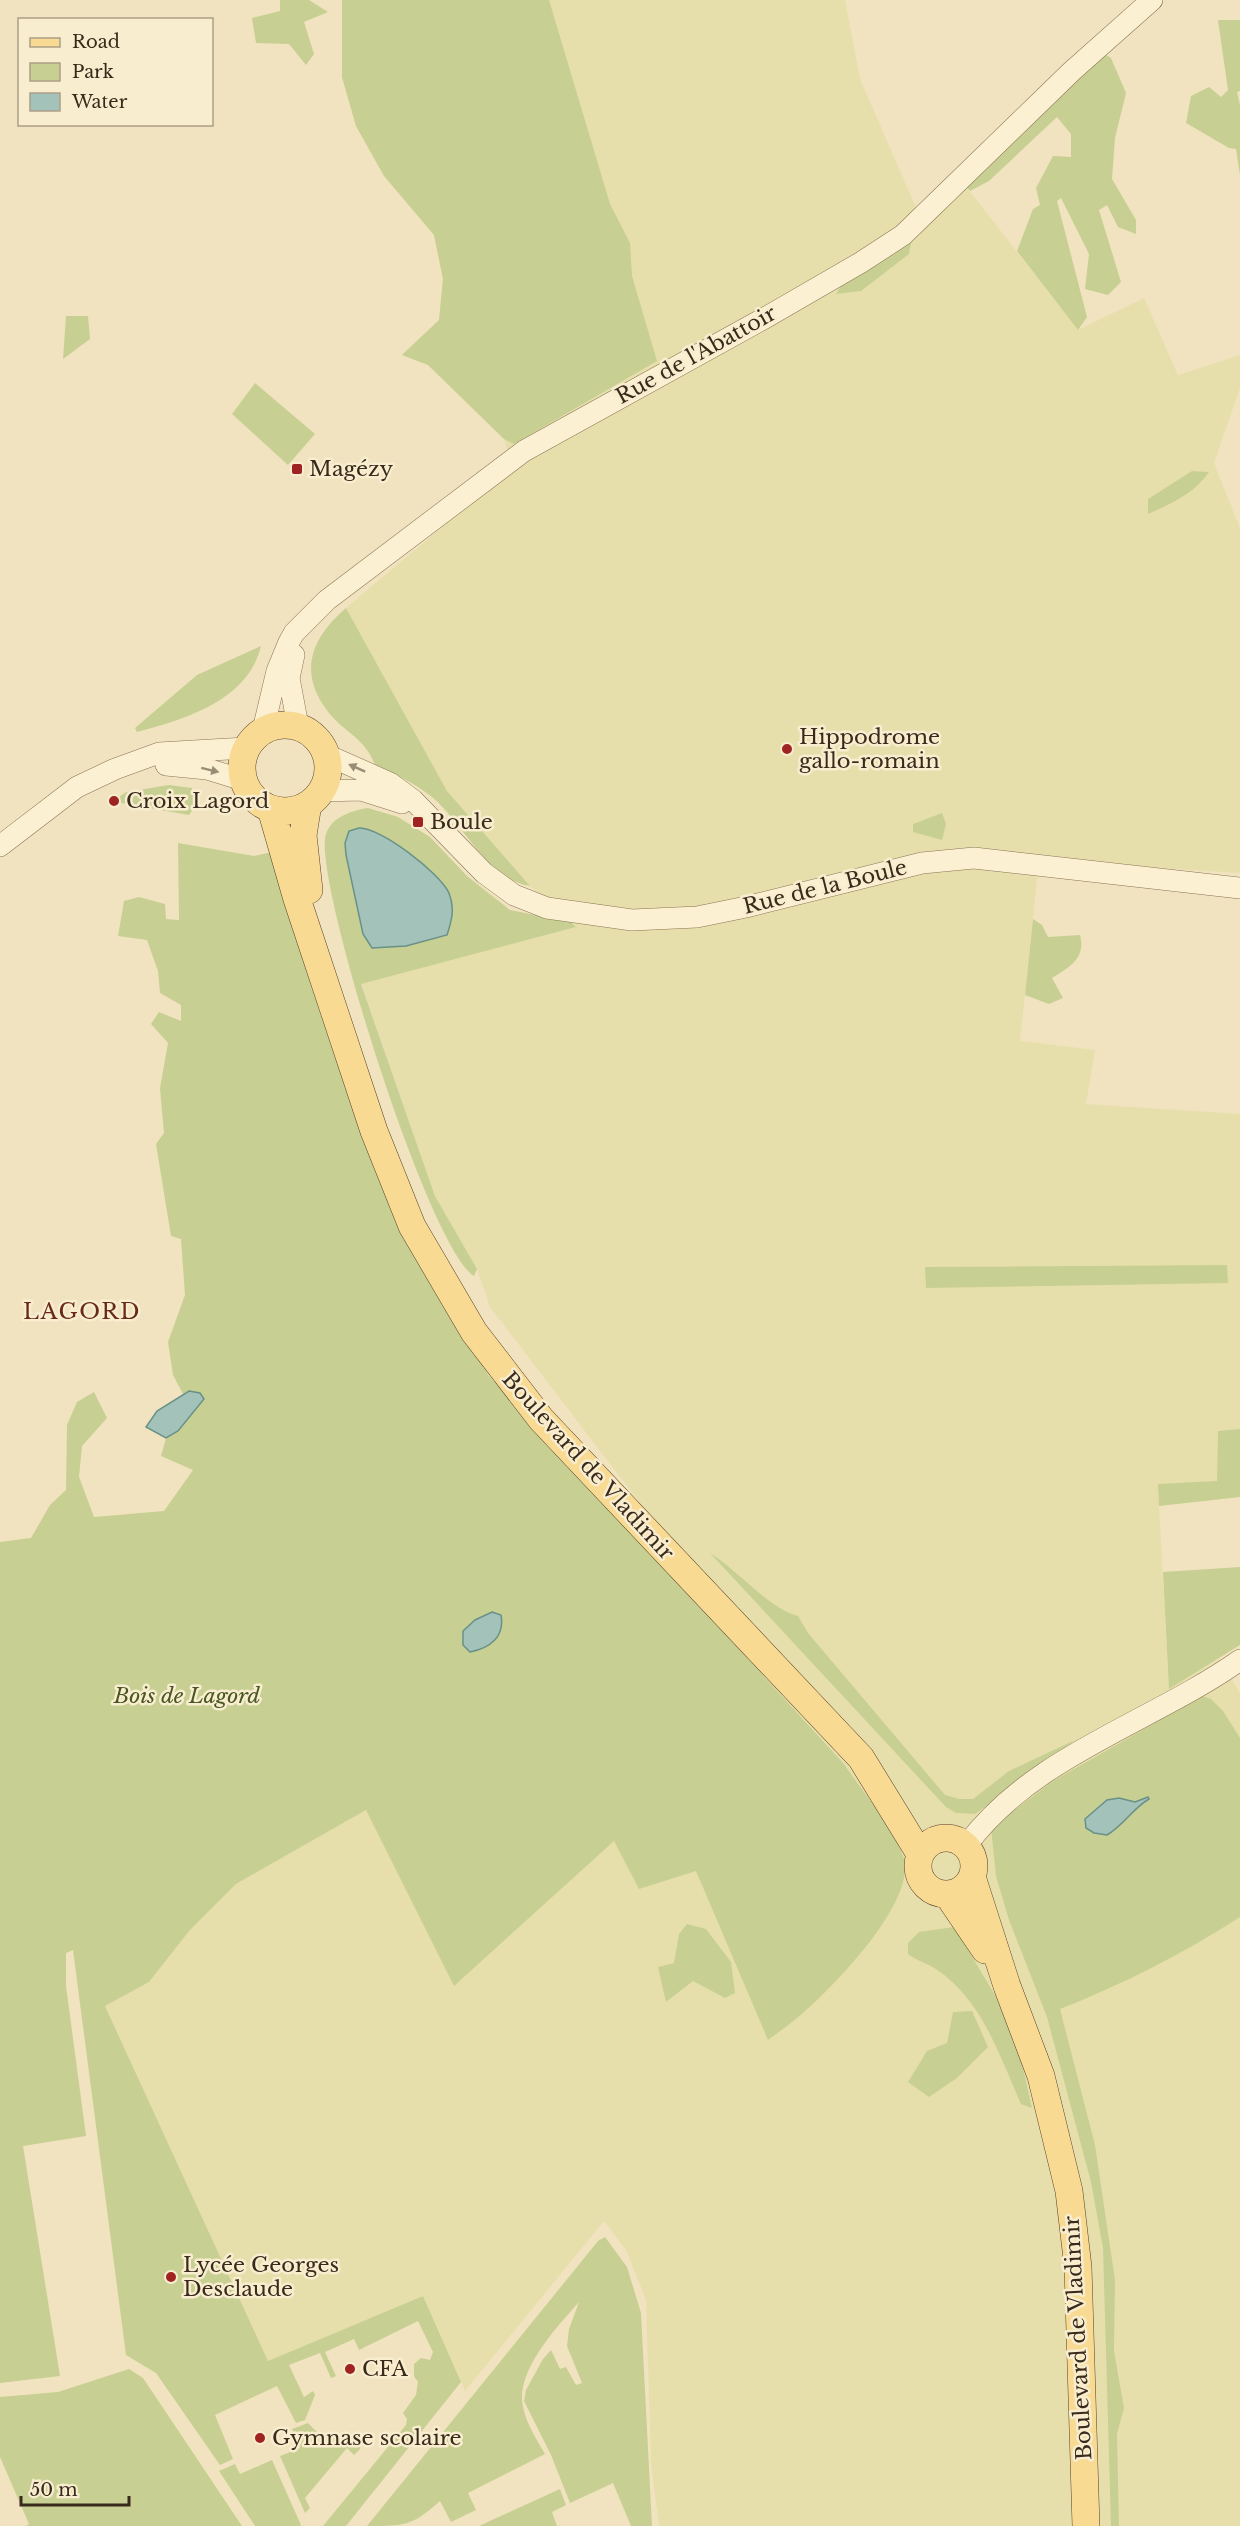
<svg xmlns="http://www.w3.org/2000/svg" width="1240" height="2526" font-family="'Libre Baskerville',serif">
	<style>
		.farmland { fill: #e7dfab }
		.green { fill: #c7d092 }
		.water { fill: #a2c2ba; stroke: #699188; stroke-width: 1.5 }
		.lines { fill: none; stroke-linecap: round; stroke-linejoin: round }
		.minor-casing { stroke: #8b7356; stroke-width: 22 }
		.major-casing { stroke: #58412b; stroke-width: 28 }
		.minor { stroke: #fbf0d2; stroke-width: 21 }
		.major { stroke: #f8da93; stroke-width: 27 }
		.oneway { fill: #9a8d76 }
		.poi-dot { fill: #9e2321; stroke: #f8edcf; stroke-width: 2 }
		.labels { text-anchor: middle; stroke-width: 5; stroke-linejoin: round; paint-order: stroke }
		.street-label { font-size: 21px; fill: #392a1b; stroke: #f8edcf }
		.poi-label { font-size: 21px; fill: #392a1b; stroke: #f8edcf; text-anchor: start }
		.park-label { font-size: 21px; font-style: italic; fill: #485721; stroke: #f8edcf }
		.neighbourhood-label { font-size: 22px; letter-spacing: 1.5px; fill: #692a18; stroke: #f8edcf }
	</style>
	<rect width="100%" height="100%" fill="#f1e3bf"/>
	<!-- farmland -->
	<path class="farmland" d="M 342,0 L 845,0 L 860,79 L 921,219 L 961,180 L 1078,330 L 1144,298 L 1178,375 L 1240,355 L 1240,388 L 1214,463 L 1240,528 L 1240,873 L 1039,861 L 1020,1041 L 1095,1050 L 1086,1104 L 1240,1114 L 1240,1429 L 1218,1431 L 1217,1481 L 1158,1485 L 1169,1688 L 1219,1659 L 1240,1693 L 1240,2526 L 659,2526 L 651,2464 L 646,2300 L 626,2250 L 604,2221 L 465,2391 L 423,2296 L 268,2361 L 105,2006 L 149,1982 L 190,1930 L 236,1884 L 366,1810 L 385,1672 L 672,1545 L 490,1307 L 477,1269 L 435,1196 L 361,983 L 576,927 L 530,886 L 447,791 L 346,608 L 513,467 L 504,439 L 428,365 L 402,355 L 439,320 L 443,279 L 434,235 L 384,176 L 356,126 L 342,77 Z"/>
	<!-- green -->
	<path class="green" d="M 280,0 L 309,0 L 328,12 L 304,22 L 314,54 L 306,65 L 289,44 L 256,43 L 252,18 L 280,11 Z
		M 342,0 L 549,0 L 610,204 L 630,243 L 632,276 L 657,361 L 514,444 L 504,439 L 428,365 L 402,355 L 439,320 L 443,279 L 434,235 L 384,176 L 356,126 L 342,77 Z
		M 1218,20 L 1240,20 L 1240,91 L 1237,92 L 1240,105 L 1240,175 L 1236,149 L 1229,148 L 1186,123 L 1191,96 L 1209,87 L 1221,97 L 1228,90 Z
		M 1101,52 L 1111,58 L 1126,93 L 1115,138 L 1112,179 L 1136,220 L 1136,234 L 1118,227 L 1107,205 L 1099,210 L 1121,282 L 1108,295 L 1085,289 L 1089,254 L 1061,198 L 1057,201 L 1087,317 L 1078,330 L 1017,251 L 1033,209 L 1040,205 L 1036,188 L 1053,156 L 1071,157 L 1071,134 L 1057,117 L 989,181 L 970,191 L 961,180 Z
		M 911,243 L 909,254 L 861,291 L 836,294 L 842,284 L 900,245 Z
		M 66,316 L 88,316 L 90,339 L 63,359 Z
		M 255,383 L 315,434 L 288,465 L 232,414 Z
		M 1192,471 L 1209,472 C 1195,493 1171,504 1148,514 L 1148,499 Z
		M 346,608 L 447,791 L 530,886 C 488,880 463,823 432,797 C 414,783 395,774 375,765 C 365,738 345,733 329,713 C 297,673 311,638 346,608 Z
		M 261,646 C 248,701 184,719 137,732 L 135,728 L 197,675 Z
		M 169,785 L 192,788 L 195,806 L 189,815 L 121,803 L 119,797 L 126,792 Z
		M 368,808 L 398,817 L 430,837 L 467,876 L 510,910 L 571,922 L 576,927 L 361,984 L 435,1196 L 477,1269 L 474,1276 C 429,1248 319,898 325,840 C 327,818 350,811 368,808 Z
		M 942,813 L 946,824 L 942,840 L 913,832 L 913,824 Z
		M 178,843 L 254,856 L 272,852 L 406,1235 L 489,1376 L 844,1764 C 863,1793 891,1823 903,1856 C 919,1899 835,1985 804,2012 C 793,2022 780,2031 768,2040 L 696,1871 L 639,1889 L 614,1841 L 454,1986 L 366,1810 L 236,1884 L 190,1930 L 149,1982 L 105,2006 L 268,2361 L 423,2296 L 461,2382 L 346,2526 L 323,2526 L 406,2425 L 407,2419 L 403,2413 L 416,2395 L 418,2382 L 414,2376 L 414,2364 L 421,2358 L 430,2360 L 433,2352 L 418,2321 L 359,2350 L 354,2339 L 325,2352 L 336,2376 L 331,2378 L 320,2353 L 289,2365 L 304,2397 L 313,2391 L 315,2395 L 305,2420 L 296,2423 L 277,2386 L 215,2415 L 233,2459 L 220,2465 L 156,2373 L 126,2355 L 73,1950 L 66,1953 L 66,1986 L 86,2136 L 23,2146 L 60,2376 L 0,2383 L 0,1542 L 31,1538 L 50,1505 L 66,1490 L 67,1425 L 77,1402 L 94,1392 L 107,1418 L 82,1446 L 79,1477 L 94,1517 L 164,1511 L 193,1470 L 161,1456 L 166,1438 L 169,1437 L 189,1391 L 183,1394 L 173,1375 L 168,1342 L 185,1295 L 181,1239 L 171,1236 L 156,1144 L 164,1133 L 160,1088 L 168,1043 L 151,1024 L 159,1012 L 181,1021 L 181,1005 L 160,993 L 158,971 L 147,940 L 118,936 L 124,901 L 139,897 L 165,904 L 166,919 L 179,920 Z
		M 1033,919 L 1042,925 L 1048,937 L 1080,935 C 1086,958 1070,967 1052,978 L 1063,998 L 1049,1004 L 1025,995 Z
		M 1227,1265 L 1228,1283 L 926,1288 L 925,1267 Z
		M 1240,1429 L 1240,1497 L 1159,1506 L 1158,1484 L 1217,1481 L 1218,1431 Z
		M 710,1553 C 739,1571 767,1607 798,1616 L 808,1633 L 945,1795 L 959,1799 L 973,1799 L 1009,1771 L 1075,1740 L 975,1814 L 956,1813 L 946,1807 Z
		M 1240,1567 L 1240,1645 L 1169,1689 L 1163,1572 Z
		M 1202,1696 L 1211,1699 L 1223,1711 L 1240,1738 L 1240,1917 C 1183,1954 1123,1984 1060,2009 L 1095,2145 L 1115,2280 L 1114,2351 L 1124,2408 L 1117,2434 L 1119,2526 L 1111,2526 L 1103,2248 L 1091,2182 L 1047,2017 L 1009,1920 L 996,1876 L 991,1828 L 1053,1781 Z
		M 687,1924 L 706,1929 L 731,1962 L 735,1993 L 725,1998 L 693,1981 L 666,2002 L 658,1967 L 674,1963 L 679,1934 Z
		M 954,1927 L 995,1995 L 1019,2050 L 1032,2108 L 1021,2104 C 999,2055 983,2001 936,1969 C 927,1963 917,1961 908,1954 L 908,1943 L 919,1932 Z
		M 972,2011 L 988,2047 L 957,2078 L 929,2097 L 908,2082 L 927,2051 L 947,2043 L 953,2012 Z
		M 605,2237 L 627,2267 L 641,2313 L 652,2526 L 631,2526 L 613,2483 L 570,2503 L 551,2455 L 524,2401 L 526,2390 L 543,2359 L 551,2350 L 560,2369 L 566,2367 L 576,2385 L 582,2383 L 567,2346 L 569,2329 L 579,2302 C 557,2327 515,2371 523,2407 C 526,2423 537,2440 545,2454 L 468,2493 L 476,2510 L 451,2522 L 440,2501 C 412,2526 405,2526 367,2526 L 598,2241 Z
		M 129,2369 L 143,2378 L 242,2526 L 26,2526 L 29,2524 L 0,2457 L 0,2397 L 58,2392 Z
		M 308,2423 L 323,2438 L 342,2435 L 359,2440 L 360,2449 L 354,2455 L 347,2448 L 305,2498 L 310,2508 L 305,2513 L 280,2456 L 300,2448 L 292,2429 Z
		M 272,2460 L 301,2525 L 300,2526 L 255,2526 L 219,2471 L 235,2464 L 240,2474 Z
		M 560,2489 L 566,2505 L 552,2512 L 557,2526 L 479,2526 Z"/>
	<!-- water -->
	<path class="water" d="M 359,828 C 380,827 440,873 449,893 C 455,908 452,920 447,935 L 406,946 L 372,948 L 363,934 L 346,855 L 345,843 L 349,831 Z
		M 189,1391 L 200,1393 L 204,1399 L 178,1431 L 166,1438 L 146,1427 L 157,1411 Z
		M 492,1612 L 501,1615 C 505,1637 490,1648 470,1652 L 463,1645 L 463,1631 L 475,1620 Z
		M 1148,1797 L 1149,1799 C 1132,1809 1124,1825 1107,1835 L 1094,1833 L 1086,1828 L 1085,1819 L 1107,1800 L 1119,1798 L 1135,1802 Z"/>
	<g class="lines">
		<defs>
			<path id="minor" d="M 294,655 L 289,678 L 298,726
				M 263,730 L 277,671 L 289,642 L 294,633 L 327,600 L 524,451 L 763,319 L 860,263 L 903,235 L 1072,71 L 1152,0
				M 327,755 L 390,783 L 413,800 L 484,873 L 514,895 L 547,908 L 632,920 L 697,917 L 746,907 L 922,863 L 974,858 L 1240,888
				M 166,765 L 207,769 L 243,780
				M 321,791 L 361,790 L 402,803
				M 0,846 L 77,787 L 115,769 L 159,753 L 246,748
				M 966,1846 C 1033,1755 1151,1723 1240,1660"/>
			<path id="major" d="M242 768a43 43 0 1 1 86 0a43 43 0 1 1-86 0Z
				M 308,804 L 303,835 L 309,890
				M 271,809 L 297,899 L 374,1131 L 412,1226 L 474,1332 L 541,1419 L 861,1758 L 920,1854
				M918 1866a28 28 0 1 1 56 0a28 28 0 1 1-56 0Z
				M 972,1877 L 1007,1986 L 1041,2076 L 1069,2191 L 1078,2267 L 1086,2526
				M 947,1894 L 985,1950"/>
		</defs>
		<!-- minor casing -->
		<use href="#minor" class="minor-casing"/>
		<!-- major casing -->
		<use href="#major" class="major-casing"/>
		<!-- minor -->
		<use href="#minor" class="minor"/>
		<!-- major -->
		<use href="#major" class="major"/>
	</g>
	<!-- one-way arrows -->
	<defs><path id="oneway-solid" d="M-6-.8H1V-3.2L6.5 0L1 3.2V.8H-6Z" transform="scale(1.5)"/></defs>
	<g class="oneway">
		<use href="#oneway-solid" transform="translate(357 768) rotate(-156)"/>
		<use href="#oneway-solid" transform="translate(210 770) rotate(14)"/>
	</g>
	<!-- markers -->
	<g class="poi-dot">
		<rect x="291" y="463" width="12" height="12" rx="3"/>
		<circle cx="787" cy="749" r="6"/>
		<circle cx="114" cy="801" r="6"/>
		<rect x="412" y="816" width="12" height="12" rx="3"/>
		<circle cx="171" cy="2277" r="6"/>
		<circle cx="350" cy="2369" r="6"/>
		<circle cx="260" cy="2438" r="6"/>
	</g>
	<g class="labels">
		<!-- street labels -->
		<g class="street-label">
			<text transform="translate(696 355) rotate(-29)" y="7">Rue de l'Abattoir</text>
			<text transform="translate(825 887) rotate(-14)" y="7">Rue de la Boule</text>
			<text transform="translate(588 1466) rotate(48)" y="7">Boulevard de Vladimir</text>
			<text transform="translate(1078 2338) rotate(-93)" y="7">Boulevard de Vladimir</text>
		</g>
		<!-- poi labels -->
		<g class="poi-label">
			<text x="309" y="476">Magézy</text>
			<text x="799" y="744">Hippodrome<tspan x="799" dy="24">gallo-romain</tspan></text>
			<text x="126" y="808">Croix Lagord</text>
			<text x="430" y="829">Boule</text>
			<text x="183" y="2272">Lycée Georges<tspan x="183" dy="24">Desclaude</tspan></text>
			<text x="362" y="2376">CFA</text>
			<text x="272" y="2445">Gymnase scolaire</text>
		</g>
		<!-- park labels -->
		<g class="park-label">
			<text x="187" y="1703">Bois de Lagord</text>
		</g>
		<!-- neighbourhood labels -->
		<g class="neighbourhood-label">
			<text x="82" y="1319">LAGORD</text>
		</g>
	</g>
	<!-- legend -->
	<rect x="18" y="18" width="195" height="108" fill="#f8edcf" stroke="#ac9f87" stroke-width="1.5"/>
	<rect x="30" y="38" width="30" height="9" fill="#f8da93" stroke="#ac9f87" stroke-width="1.5"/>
	<text x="72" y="48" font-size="18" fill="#392a1b">Road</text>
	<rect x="30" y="63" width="30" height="18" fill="#c7d092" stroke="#ac9f87" stroke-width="1.5"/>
	<text x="72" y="78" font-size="18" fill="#392a1b">Park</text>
	<rect x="30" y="93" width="30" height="18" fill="#a2c2ba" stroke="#ac9f87" stroke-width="1.5"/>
	<text x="72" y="108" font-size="18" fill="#392a1b">Water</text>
	<!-- scale -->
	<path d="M21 2496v9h108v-9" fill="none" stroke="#392a1b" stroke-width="3"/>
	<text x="30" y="2496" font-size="18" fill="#392a1b" stroke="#f8edcf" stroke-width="4.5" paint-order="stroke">50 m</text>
</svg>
